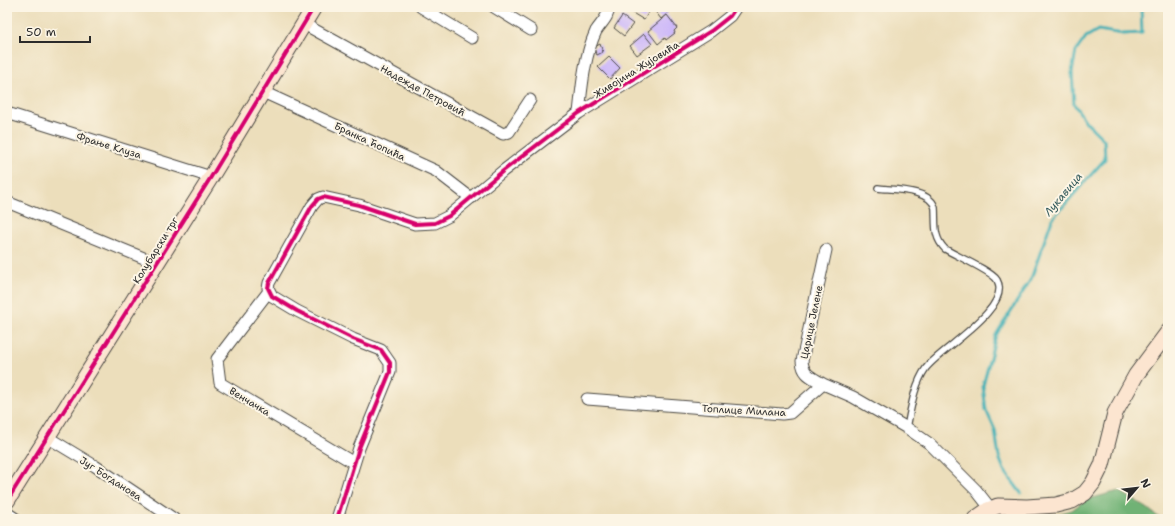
<svg xmlns="http://www.w3.org/2000/svg" width="1175" height="526" font-family="'Shantell Sans',sans-serif">
	<style>
		.forest { fill: #6fb275; stroke: #4d6e50 }
		.lines { fill: none; stroke-linecap: round; stroke-linejoin: round }
		.stream { stroke: #3fb0b6; stroke-width: 3 }
		.building { fill: #c9b3fb }
		.lane-casing { stroke: #484641; stroke-width: 8 }
		.street-casing { stroke: #484641; stroke-width: 13 }
		.secondary-casing { stroke: #484641; stroke-width: 17 }
		.lane { stroke: #fff; stroke-width: 5.5 }
		.street { stroke: #fff; stroke-width: 11 }
		.secondary { stroke: #fce5d0; stroke-width: 15 }
		.cycleway-casing { stroke: #fcf5e5; stroke-width: 6 }
		.cycleway { stroke: #d6006c; stroke-width: 4 }
		.labels { text-anchor: middle; stroke-width: 4; stroke-linejoin: round; paint-order: stroke }
		.street-label { font-size: 10px; fill: #2b2b2b; stroke: #fcf5e5 }
		.water-label { font-size: 11px; font-style: italic; fill: #325a5c; stroke: #fcf5e5 }
	</style>
	<rect width="100%" height="100%" fill="#fcf5e5"/>
	<filter id="ink" filterUnits="userSpaceOnUse"><feTurbulence type="fractalNoise" baseFrequency=".025" numOctaves="2"/><feDisplacementMap in="SourceGraphic" scale="8" xChannelSelector="R" yChannelSelector="G"/><feConvolveMatrix kernelMatrix="1 2 1 2 8 2 1 2 1" color-interpolation-filters="sRGB"/></filter>
	<filter id="wash" filterUnits="userSpaceOnUse"><feTurbulence type="fractalNoise" baseFrequency=".012" numOctaves="4" result="noise"/><feDisplacementMap in="SourceGraphic" scale="16" xChannelSelector="R" yChannelSelector="G"/><feGaussianBlur stdDeviation="0.9" result="paint"/><feColorMatrix in="noise" values="0 0 0 0 0 0 0 0 0 0 0 0 0 0 0 0 0 1.4 0 .05"/><feComposite in="paint" operator="in"/></filter>
	<g filter="url(#wash)">
		<rect width="100%" height="100%" fill="#ecdebb"/>
		<!-- forest -->
		<path class="forest" d="M 1119,491 L 1147,508 L 1161,519 L 1014,519 L 1014,515 L 1043,518 L 1072,510 L 1085,500 Z"/>
		<g class="lines">
			<!-- stream -->
			<path class="stream" d="M 1021,493 L 1004,470 L 999,457 L 995,430 L 986,410 L 983,386 L 996,335 L 1031,279 L 1052,219 L 1105,159 L 1104,140 L 1086,122 L 1074,104 L 1072,72 L 1076,51 L 1086,37 L 1098,30 L 1123,34 L 1142,33 L 1141,7
				M 1065,518 L 1066,519"/>
		</g>
		<g id="blocks">
			<!-- building -->
			<path class="building" d="M 627,7 L 646,7 L 650,10 L 644,20 L 626,9 Z
				M 661,7 L 664,7 L 668,13 L 661,19 L 655,11 Z
				M 667,15 L 677,28 L 674,31 L 675,33 L 666,40 L 665,38 L 658,44 L 648,31 Z
				M 622,16 L 633,24 L 624,36 L 614,28 Z
				M 644,34 L 652,44 L 637,55 L 630,46 Z
				M 600,44 L 603,52 L 597,55 L 593,48 Z
				M 609,57 L 620,68 L 610,79 L 598,67 Z"/>
		</g>
	</g>
	<g filter="url(#ink)">
		<use href="#blocks" fill-opacity="0" stroke="#484641" stroke-width="1"/>
		<g class="lines">
			<defs>
				<path id="lane" d="M 878,188 C 894,190 931,189 935,208 C 936,224 933,237 945,249 C 955,255 993,272 997,280 C 1013,308 939,350 926,368 C 914,385 911,408 907,428"/>
				<path id="street" d="M 421,7 L 472,38
					M 494,7 L 531,30
					M 304,24 L 503,134 L 509,132 L 530,100
					M 263,92 L 436,171 L 471,198
					M 7,113 L 211,177
					M 579,113 C 582,86 584,57 596,31 C 601,23 609,17 609,7
					M 7,202 L 156,263
					M 269,291 L 217,359 L 220,383 L 354,463
					M 823,384 C 812,377 803,375 802,361 L 826,250
					M 587,399 L 782,414 L 790,413 L 823,384 L 853,397 L 907,428 L 930,444 L 976,490 L 991,509
					M 47,437 L 95,466 L 174,519
					M 7,513 L 16,519
					M 337,519 L 359,448 L 390,372 L 390,363 L 381,350 L 353,339 L 297,311 L 272,296 L 268,288 L 269,283 L 312,206 L 318,199 L 323,197 L 359,205 L 415,224 L 435,223 L 449,216 L 503,171 L 579,113 L 711,31 L 730,16 L 736,7"/>
				<path id="secondary" d="M 7,501 L 211,177 L 314,7
					M 975,519 L 988,510 L 998,506 L 1027,507 L 1056,505 L 1072,501 L 1085,493 L 1093,483 L 1102,465 L 1115,413 L 1136,375 L 1168,332"/>
			</defs>
			<!-- lane casing -->
			<use href="#lane" class="lane-casing"/>
			<!-- street casing -->
			<use href="#street" class="street-casing"/>
			<!-- secondary casing -->
			<use href="#secondary" class="secondary-casing"/>
			<!-- lane -->
			<use href="#lane" class="lane"/>
			<!-- street -->
			<use href="#street" class="street"/>
			<!-- secondary -->
			<use href="#secondary" class="secondary"/>
			<defs>
				<path id="cycleway" d="M 7,501 L 211,177 L 314,7
					M 337,519 L 359,448 L 390,372 L 390,363 L 381,350 L 353,339 L 297,311 L 272,296 L 268,288 L 269,283 L 312,206 L 318,199 L 323,197 L 359,205 L 415,224 L 435,223 L 449,216 L 503,171 L 579,113 L 711,31 L 730,16 L 736,7"/>
			</defs>
			<!-- cycleway casing -->
			<use href="#cycleway" class="cycleway-casing"/>
			<!-- cycleway -->
			<use href="#cycleway" class="cycleway"/>
		</g>
	</g>
	<g class="labels">
		<!-- street labels -->
		<g class="street-label">
			<text transform="translate(636 69) rotate(-32)" y="4">Живојина Жујовића</text>
			<text transform="translate(423 90) rotate(29)" y="4">Надежде Петровић</text>
			<text transform="translate(370 141) rotate(25)" y="4">Бранка Ћопића</text>
			<text transform="translate(109 145) rotate(17)" y="4">Фрање Клуза</text>
			<text transform="translate(155 250) rotate(-58)" y="4">Колубарски трг</text>
			<text transform="translate(811 322) rotate(-78)" y="4">Царице Јелене</text>
			<text transform="translate(250 401) rotate(31)" y="4">Венчачка</text>
			<text transform="translate(744 410) rotate(3)" y="4">Топлице Милана</text>
			<text transform="translate(111 478) rotate(33)" y="4">Југ Богданова</text>
		</g>
		<!-- water labels -->
		<g class="water-label">
			<text transform="translate(1063 194) rotate(-50)" y="4">Лукавица</text>
		</g>
	</g>
	<!-- margin -->
	<rect width="1175" height="526" fill="none" stroke="#fcf5e5" stroke-width="24"/>
	<!-- north arrow -->
	<g transform="translate(1137 488) rotate(62)" stroke="#fcf5e5" stroke-width="3" paint-order="stroke">
	<path d="M0-3L7 15L0 10L-7 15Z" fill="#2b2b2b"/>
	<text y="-6" font-size="11" font-weight="bold" text-anchor="middle" fill="#2b2b2b">N</text>
	</g>
	<!-- scale -->
	<path d="M20 36v6h70v-6" fill="none" stroke="#2b2b2b" stroke-width="2"/>
	<text x="26" y="36" font-size="12" fill="#2b2b2b" stroke="#fcf5e5" stroke-width="3" paint-order="stroke">50 m</text>
</svg>
